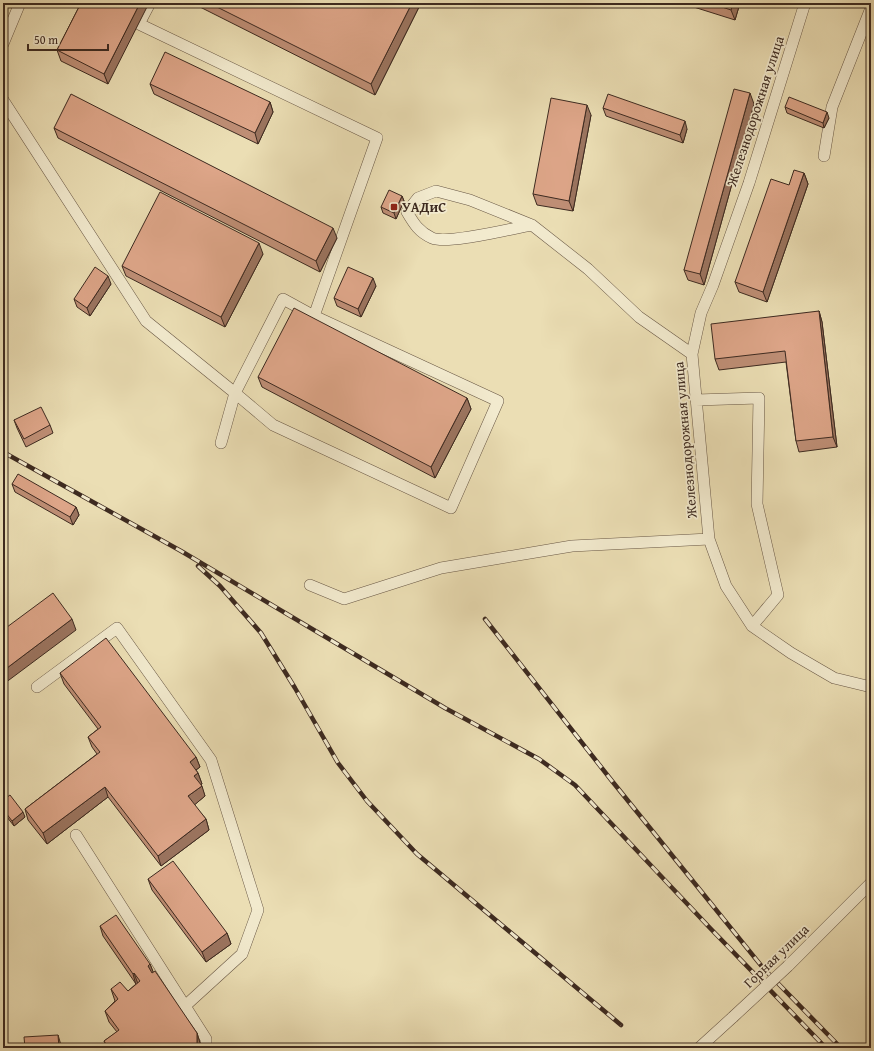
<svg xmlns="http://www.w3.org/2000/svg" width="874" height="1051" font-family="'Gentium Book Plus',serif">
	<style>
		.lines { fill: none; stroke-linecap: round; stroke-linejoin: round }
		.minor-casing { stroke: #685745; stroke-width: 12 }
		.minor { stroke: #f2eace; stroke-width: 11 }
		.rail-casing { stroke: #3d2a20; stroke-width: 4.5 }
		.rail { stroke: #f2eace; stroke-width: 3; stroke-dasharray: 9; stroke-linecap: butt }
		.minor-bridge-casing { stroke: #685745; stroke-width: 12; stroke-linecap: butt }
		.minor-bridge { stroke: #f2eace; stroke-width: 11 }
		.wall { fill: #be8e75; stroke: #3d2a20 }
		.shaded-wall { fill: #9b745f; stroke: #3d2a20 }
		.building { fill: #dda588; stroke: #3d2a20 }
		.poi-dot { fill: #8f2418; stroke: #f2eace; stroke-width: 1.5 }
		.labels { text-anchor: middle; stroke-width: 3.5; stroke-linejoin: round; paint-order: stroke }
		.street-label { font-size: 14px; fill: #3d2a20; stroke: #f2eace }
		.poi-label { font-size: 14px; font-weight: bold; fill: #3d2a20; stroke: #f2eace; text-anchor: start }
	</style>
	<rect width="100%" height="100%" fill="#ebdeb4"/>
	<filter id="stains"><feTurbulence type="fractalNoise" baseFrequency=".005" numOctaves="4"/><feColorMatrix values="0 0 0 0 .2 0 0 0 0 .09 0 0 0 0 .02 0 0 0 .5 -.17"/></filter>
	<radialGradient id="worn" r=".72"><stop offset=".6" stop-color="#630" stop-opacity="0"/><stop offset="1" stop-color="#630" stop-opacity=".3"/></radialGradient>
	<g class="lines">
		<defs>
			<path id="minor" d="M 150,3 L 139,24 L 377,138 L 314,316 L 283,299 L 235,393 L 273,425 L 451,508 L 498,401 L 314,316
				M 805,3 L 749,183 L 713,285 L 701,313 L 692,354 L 709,539 L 726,586 L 752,626 L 791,653 L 834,678 L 871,687
				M 3,44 L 20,3
				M 3,100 L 146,321 L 235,393 L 221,443
				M 824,156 L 832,107 L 871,8
				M 532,225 C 513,228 448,245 432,238 C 419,232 414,224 407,212 L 418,198 L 436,191 L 470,200 L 532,225 L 588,269 L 639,317 L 692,354
				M 696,400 L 759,398 L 757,504 L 778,595 L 752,626
				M 310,585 L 344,599 L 441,568 L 572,546 L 709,539
				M 37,687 L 117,628 L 211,760 L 258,910 L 242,954 L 185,1006
				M 76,835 L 206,1039 L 206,1048
				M 788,966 L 871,883
				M 699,1048 L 733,1017"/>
		</defs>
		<!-- minor casing -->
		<use href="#minor" class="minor-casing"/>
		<!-- minor -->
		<use href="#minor" class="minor"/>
		<defs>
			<path id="rail" d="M 3,452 L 181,551 L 445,708 L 539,759 L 575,785 L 710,928 L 826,1048
				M 198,566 L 220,586 L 261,633 L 295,688 L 338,763 L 367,801 L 417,854 L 621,1025
				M 485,619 L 612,781 L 764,969 L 841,1048"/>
		</defs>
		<!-- rail casing -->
		<use href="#rail" class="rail-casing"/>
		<!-- rail -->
		<use href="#rail" class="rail"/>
		<defs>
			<path id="minor-bridge" d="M 733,1017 L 788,966"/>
		</defs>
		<!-- minor-bridge casing -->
		<use href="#minor-bridge" class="minor-bridge-casing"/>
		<!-- minor-bridge -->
		<use href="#minor-bridge" class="minor-bridge"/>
	</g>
	<!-- wall -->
	<path class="wall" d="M 81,3 L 108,84 L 61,61 L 57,50 Z
		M 198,3 L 421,3 L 375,95 L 200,7 Z
		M 681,3 L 740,3 L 735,20 Z
		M 150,84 L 270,102 L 273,112 L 258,144 L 154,94 Z
		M 754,104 L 704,285 L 688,280 L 684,270 Z
		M 785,107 L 829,118 L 824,128 L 787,113 Z
		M 603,108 L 687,129 L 683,143 L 606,116 Z
		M 591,115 L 573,211 L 537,205 L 533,194 Z
		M 54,128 L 337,238 L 320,272 L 58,138 Z
		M 804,173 L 808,184 L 767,302 L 739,292 L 735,282 L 789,185 Z
		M 402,196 L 404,201 L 396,219 L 383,213 L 381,207 Z
		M 263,254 L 225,327 L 126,276 L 122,266 Z
		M 111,284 L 90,316 L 77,307 L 74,299 Z
		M 376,286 L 361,317 L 337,306 L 334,298 Z
		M 819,311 L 822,322 L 837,447 L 799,452 L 796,441 L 786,362 L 719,370 L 715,359 Z
		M 258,377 L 467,398 L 471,409 L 435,478 L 262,387 Z
		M 14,420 L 50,425 L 53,433 L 26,447 L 17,428 Z
		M 12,484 L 76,507 L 79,515 L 73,525 L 15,492 Z
		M 60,673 L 196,757 L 200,767 L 196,770 L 198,773 L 202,784 L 201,785 L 205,796 L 194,805 L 206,819 L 209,830 L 161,866 L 108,797 L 47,844 L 28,820 L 25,809 L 97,754 L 92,747 L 88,737 L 98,729 L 64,684 Z
		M 3,800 L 25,817 L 14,826 L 3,812 Z
		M 148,879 L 227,933 L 231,944 L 206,962 L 152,890 Z
		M 100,926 L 150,964 L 153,972 L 197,1033 L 200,1043 L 200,1048 L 107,1048 L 104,1041 L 117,1032 L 109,1022 L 105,1011 L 115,1001 L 111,989 L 128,991 L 136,984 L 103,936 Z"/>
	<!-- shaded-wall -->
	<path class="shaded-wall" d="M 140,3 L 149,3 L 108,84 L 104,74 Z
		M 412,3 L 421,3 L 375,95 L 371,84 Z
		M 733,3 L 740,3 L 735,20 L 731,10 Z
		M 750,93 L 754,104 L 704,285 L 700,274 Z
		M 270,102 L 273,112 L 258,144 L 255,133 Z
		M 587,105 L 591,115 L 573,211 L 569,201 Z
		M 827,112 L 829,118 L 824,128 L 823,123 Z
		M 685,121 L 687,129 L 683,143 L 680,135 Z
		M 804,173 L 808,184 L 767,302 L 763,292 Z
		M 402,196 L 404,201 L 396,219 L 394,213 Z
		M 333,228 L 337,238 L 320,272 L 316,261 Z
		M 259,243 L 263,254 L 225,327 L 221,317 Z
		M 108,276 L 111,284 L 90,316 L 87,308 Z
		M 373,278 L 376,286 L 361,317 L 358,309 Z
		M 819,311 L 822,322 L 837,447 L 833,437 Z
		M 467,398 L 471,409 L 435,478 L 431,467 Z
		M 76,507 L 79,515 L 73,525 L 70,517 Z
		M 72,619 L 76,630 L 5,683 L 3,678 L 3,671 Z
		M 196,757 L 200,767 L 193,772 L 190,762 Z
		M 198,773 L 202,784 L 198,787 L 194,776 Z
		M 202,786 L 205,796 L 192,807 L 188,796 Z
		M 105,787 L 108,797 L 47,844 L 43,833 Z
		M 23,812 L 25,817 L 14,826 L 12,821 Z
		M 206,819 L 209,830 L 161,866 L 158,856 Z
		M 227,933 L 231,944 L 206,962 L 202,952 Z
		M 150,964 L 154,974 L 152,976 L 148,966 Z
		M 134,973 L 138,984 L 136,985 L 133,974 Z
		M 197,1033 L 200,1043 L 200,1048 L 197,1048 Z
		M 58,1035 L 61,1045 L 62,1048 L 59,1048 Z"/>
	<!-- building -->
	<path class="building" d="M 81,3 L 140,3 L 104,74 L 57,50 Z
		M 209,3 L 412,3 L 371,84 Z
		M 710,3 L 733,3 L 731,10 Z
		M 165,52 L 270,102 L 255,133 L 150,84 Z
		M 734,89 L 750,93 L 700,274 L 684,270 Z
		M 71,94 L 333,228 L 316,261 L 54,128 Z
		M 608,94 L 685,121 L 680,135 L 603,108 Z
		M 789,97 L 827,112 L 823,123 L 785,107 Z
		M 551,98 L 587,105 L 569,201 L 533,194 Z
		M 794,170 L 804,173 L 763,292 L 735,282 L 771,179 L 789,185 Z
		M 389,190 L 402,196 L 394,213 L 381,207 Z
		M 160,192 L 259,243 L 221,317 L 122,266 Z
		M 95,267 L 108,276 L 87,308 L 74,299 Z
		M 348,267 L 373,278 L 358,309 L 334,298 Z
		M 294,308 L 467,398 L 431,467 L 258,377 Z
		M 819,311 L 833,437 L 796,441 L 785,351 L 715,359 L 711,324 Z
		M 41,407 L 50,425 L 24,439 L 14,420 Z
		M 18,474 L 76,507 L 70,517 L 12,484 Z
		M 53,593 L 72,619 L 3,671 L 3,630 Z
		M 106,638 L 196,757 L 190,762 L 198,773 L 194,776 L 202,786 L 188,796 L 206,819 L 158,856 L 105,787 L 43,833 L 25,809 L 100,752 L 88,737 L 101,727 L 60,673 Z
		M 10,795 L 23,812 L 12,821 L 3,809 L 3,800 Z
		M 173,861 L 227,933 L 202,952 L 148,879 Z
		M 116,915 L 150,964 L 148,966 L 152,973 L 155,971 L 197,1033 L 197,1048 L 109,1048 L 104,1041 L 119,1030 L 105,1011 L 118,999 L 111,989 L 120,982 L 128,991 L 140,981 L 134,973 L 133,974 L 100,926 Z
		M 58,1035 L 59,1048 L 25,1048 L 24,1037 Z"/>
	<!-- markers -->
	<rect class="poi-dot" x="390" y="203" width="8" height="8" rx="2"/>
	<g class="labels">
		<!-- street labels -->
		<g class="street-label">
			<text transform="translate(755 111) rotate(-72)" y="5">Железнодорожная улица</text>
			<text transform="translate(685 440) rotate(-95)" y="5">Железнодорожная улица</text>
			<text transform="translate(776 956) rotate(-44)" y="5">Горная улица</text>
		</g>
		<!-- poi labels -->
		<g class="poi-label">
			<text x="402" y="212">УАДиС</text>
		</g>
	</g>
	<!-- margin -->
	<rect width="874" height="1051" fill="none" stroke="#ebdeb4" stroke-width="16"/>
	<rect x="4" y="4" width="866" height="1043" fill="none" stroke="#3d2a20" stroke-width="2"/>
	<rect x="8" y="8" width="858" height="1035" fill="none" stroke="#3d2a20"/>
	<!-- scale -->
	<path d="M28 44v6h80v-6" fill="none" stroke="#3d2a20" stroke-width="2"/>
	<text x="34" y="44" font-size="12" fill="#3d2a20" stroke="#f2eace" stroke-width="3" paint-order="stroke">50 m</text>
	<rect width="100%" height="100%" filter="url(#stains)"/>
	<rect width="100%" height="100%" fill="url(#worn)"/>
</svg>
